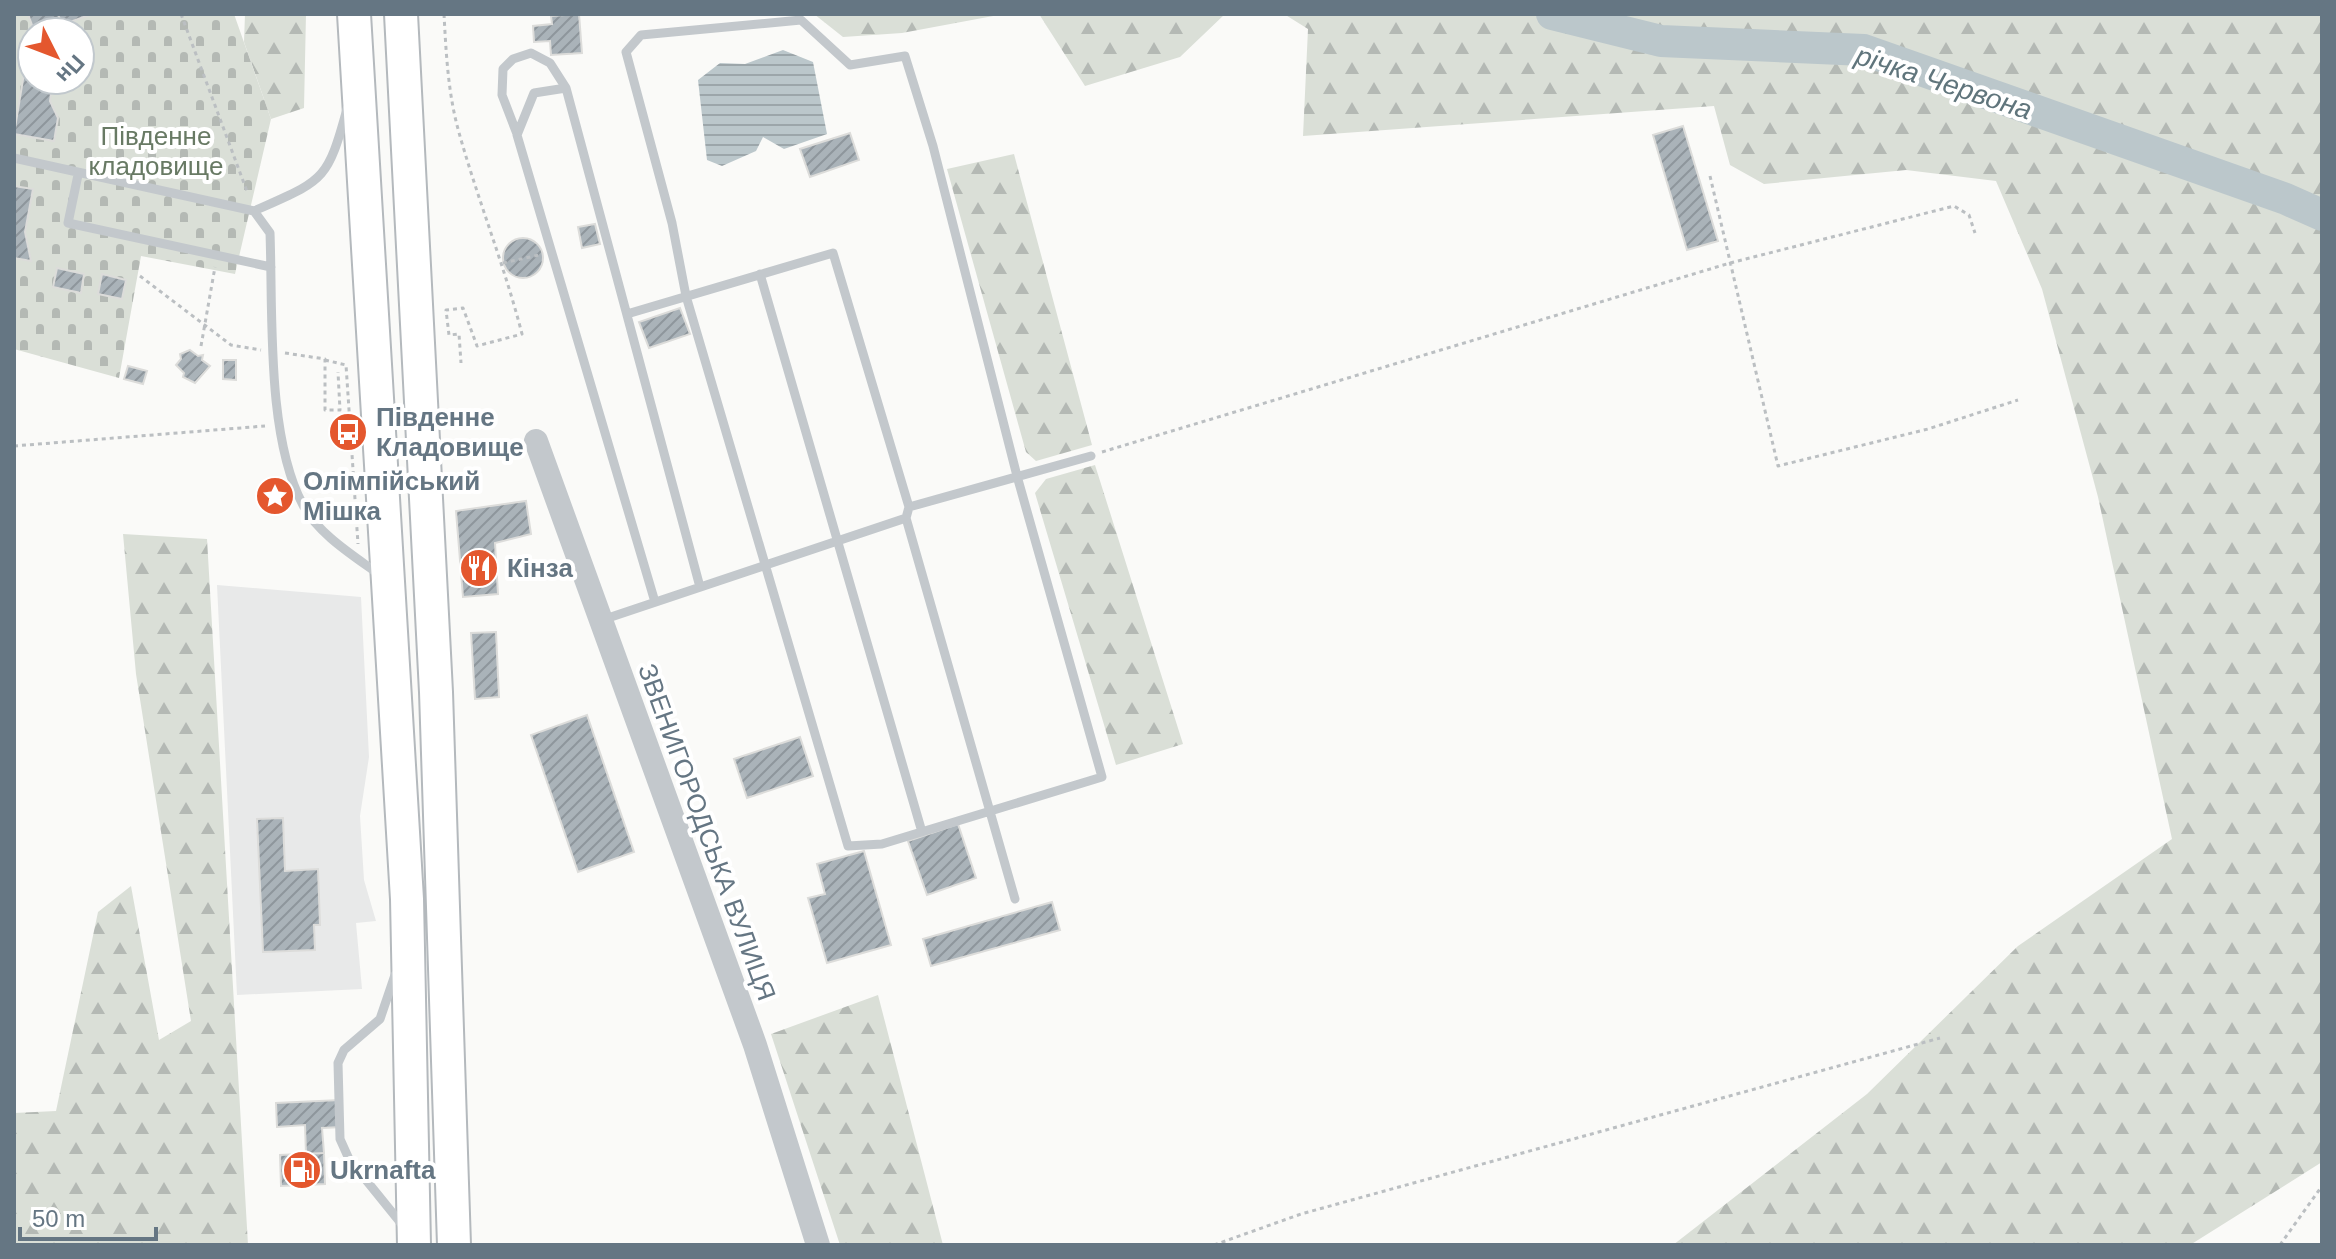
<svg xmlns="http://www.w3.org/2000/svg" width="2336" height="1259" font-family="Arial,sans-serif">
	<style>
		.built { fill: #e8e9e9 }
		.forest { fill: url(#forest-firs) }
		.cemetery { fill: url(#cemetery-stones); fill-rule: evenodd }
		.water { fill: url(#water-rules) }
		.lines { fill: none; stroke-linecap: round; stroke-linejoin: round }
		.river { stroke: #bbc7cb; stroke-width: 32 }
		.building { fill: url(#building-hatch); stroke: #dcdcda; stroke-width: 2 }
		.trunk-casing { stroke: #b4b9bd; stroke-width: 36 }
		.path { stroke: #bbbfc2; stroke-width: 3; stroke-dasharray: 4 4; stroke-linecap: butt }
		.service { stroke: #c3c8cc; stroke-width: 9 }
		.tertiary { stroke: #c3c8cc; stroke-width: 24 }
		.trunk { stroke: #fff; stroke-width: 32 }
		.labels { text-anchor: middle; stroke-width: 8; stroke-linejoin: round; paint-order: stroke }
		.park-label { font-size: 26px; fill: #687a64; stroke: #fff }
		.poi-label { font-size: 26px; font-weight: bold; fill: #657683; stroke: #fff; text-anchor: start }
		.street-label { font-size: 26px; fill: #657683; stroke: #fff }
		.water-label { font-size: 28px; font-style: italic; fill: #60757c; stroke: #fff }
	</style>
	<defs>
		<pattern id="forest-firs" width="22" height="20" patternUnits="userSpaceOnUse" patternTransform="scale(2)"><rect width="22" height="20" fill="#dadfd7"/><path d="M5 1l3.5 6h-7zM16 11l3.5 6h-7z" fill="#b4b9b4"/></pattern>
		<pattern id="cemetery-stones" width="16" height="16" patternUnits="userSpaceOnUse" patternTransform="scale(2)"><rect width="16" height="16" fill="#dadfd7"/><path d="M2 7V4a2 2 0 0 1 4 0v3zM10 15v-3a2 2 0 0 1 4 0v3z" fill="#b4b9b4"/></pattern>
		<pattern id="water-rules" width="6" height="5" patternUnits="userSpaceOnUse" patternTransform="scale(2)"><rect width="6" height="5" fill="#bbc7cb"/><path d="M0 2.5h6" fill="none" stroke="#9ca6aa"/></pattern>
		<pattern id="building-hatch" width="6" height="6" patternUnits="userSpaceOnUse" patternTransform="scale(2)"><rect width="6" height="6" fill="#aab3b9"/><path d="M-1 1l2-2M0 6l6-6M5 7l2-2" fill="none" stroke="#8e969c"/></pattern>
	</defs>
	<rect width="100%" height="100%" fill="#fafaf8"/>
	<!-- built -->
	<path class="built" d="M 217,585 L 361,597 L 369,757 L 360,816 L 364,880 L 376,921 L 356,923 L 362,989 L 237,995 Z"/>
	<!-- forest -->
	<path class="forest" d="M 245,14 L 306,14 L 304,108 L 271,119 L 244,42 Z
		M 814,14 L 1004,14 L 902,33 L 843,37 Z
		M 1039,14 L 1225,14 L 1180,57 L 1085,86 Z
		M 1284,14 L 2322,14 L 2322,1162 L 2190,1245 L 1673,1245 L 1867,1094 L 2018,946 L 2172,839 L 2098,497 L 2042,289 L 1996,181 L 1906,170 L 1764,184 L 1730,165 L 1714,106 L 1303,136 L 1308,29 Z
		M 1014,154 L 1092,445 L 1036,461 L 1026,452 L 947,169 Z
		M 1095,465 L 1183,744 L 1116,765 L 1035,493 L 1046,479 Z
		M 123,534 L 207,539 L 248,1245 L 14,1245 L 14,1113 L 56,1111 L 98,912 L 131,886 L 159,1040 L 191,1021 L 136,674 Z
		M 878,995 L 943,1245 L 840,1245 L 771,1034 Z"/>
	<!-- cemetery -->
	<path class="cemetery" d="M 14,14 L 234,14 L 271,119 L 235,274 L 141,256 L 119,378 L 14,349 ZM 32,32 L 80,32 L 80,80 L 32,80 Z"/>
	<!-- water -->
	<path class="water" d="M 783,50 L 813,62 L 827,134 L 784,149 L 763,137 L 756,151 L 722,166 L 707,160 L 698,80 L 720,63 L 745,64 Z"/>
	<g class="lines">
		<!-- river -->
		<path class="river" d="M 1552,14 L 1661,41 L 1864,50 L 2286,199 L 2322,215"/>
	</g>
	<!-- building -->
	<path class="building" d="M 28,14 L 58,14 L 62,25 L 61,32 L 32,32 L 32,80 L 53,80 L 50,101 L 58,118 L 54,141 L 14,134 L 32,25 Z
		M 58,14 L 92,14 L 62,25 Z
		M 579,14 L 582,53 L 551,55 L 550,41 L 534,42 L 533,26 L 552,24 L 551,16 Z
		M 1683,126 L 1718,241 L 1687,250 L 1653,135 Z
		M 850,133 L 859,160 L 810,177 L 800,149 Z
		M 14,186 L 33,189 L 25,232 L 31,261 L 14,258 Z
		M 595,224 L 600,244 L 582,248 L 578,227 Z
		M503 258a20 20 0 1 1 40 0a20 20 0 1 1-40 0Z
		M 57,268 L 84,274 L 81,293 L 53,287 Z
		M 102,274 L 126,280 L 122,299 L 98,294 Z
		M 680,308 L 690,334 L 649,348 L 639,322 Z
		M 190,350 L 198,356 L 203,355 L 202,360 L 210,366 L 195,383 L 183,377 L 184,373 L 176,365 L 181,359 L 180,354 Z
		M 223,360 L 236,360 L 236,380 L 223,379 Z
		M 128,366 L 147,371 L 143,384 L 124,379 Z
		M 526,501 L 531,534 L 495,543 L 498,594 L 463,597 L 456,511 Z
		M 496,632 L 499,697 L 475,699 L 471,633 Z
		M 587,715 L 634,852 L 578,872 L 531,735 Z
		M 800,737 L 813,776 L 747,798 L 734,759 Z
		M 283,818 L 285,871 L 318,869 L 320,925 L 314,925 L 315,950 L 263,952 L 257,819 Z
		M 958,824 L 976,878 L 927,895 L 908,841 Z
		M 864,851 L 891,945 L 827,963 L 808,898 L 825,894 L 817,864 Z
		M 1052,902 L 1060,930 L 931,966 L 923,939 Z
		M 340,1100 L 342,1127 L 322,1128 L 324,1153 L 306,1154 L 305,1125 L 277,1127 L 276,1103 Z
		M 324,1153 L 325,1184 L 281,1186 L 280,1155 Z"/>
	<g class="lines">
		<defs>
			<path id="trunk" d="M 354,14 L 407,899 L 414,1245
				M 401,14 L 436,692 L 454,1245"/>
		</defs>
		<!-- trunk casing -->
		<use href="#trunk" class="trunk-casing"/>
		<!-- path -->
		<path class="path" d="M 181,14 L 248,194
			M 444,14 C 446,52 448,92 458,129 C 477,198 504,264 522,334 L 477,346 L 463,308 L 446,310 L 449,335 L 459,334 L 461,363
			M 1710,176 L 1778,466 L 1928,429 L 2018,400
			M 503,263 L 539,255
			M 140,276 L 231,345 L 261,350
			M 201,346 L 215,267
			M 285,353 L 325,359 L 325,410 L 340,410 L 338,372
			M 325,360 L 346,365 L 358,544
			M 14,446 L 265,426
			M 1102,452 L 1730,263 L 1954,206 L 1969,215 L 1975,233
			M 1214,1245 L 1301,1214 L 1940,1038
			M 2280,1245 L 2322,1186"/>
		<!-- service -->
		<path class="service" d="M 801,20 L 850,65 L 905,56 L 933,146 L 1017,476 L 1102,777 L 882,844 L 848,846 L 686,296 L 672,223 L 626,52 L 641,35 Z
			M 517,134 L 502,95 L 503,69 L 513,59 L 531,53 L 550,63 L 566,88
			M 14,158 L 254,211 L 270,233 C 273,312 266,436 303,505 C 318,534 354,556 380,575
			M 78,175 L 68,223 L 271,267
			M 254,211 C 323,180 327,183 347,109
			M 760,274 L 922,832
			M 627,314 L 833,253 L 909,507 L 906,518 L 1015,899
			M 909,507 L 1091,456
			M 655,602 L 517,135 L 534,93 L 566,88 L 700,587
			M 602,620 L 906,518
			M 395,975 L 380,1019 L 344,1050 L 338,1063 L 340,1139 L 349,1159 L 404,1227"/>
		<!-- tertiary -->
		<path class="tertiary" d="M 536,441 L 755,1045 L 818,1245"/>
		<!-- trunk -->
		<use href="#trunk" class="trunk"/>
	</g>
	<!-- icons -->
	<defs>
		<symbol id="bus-disc" viewBox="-11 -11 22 22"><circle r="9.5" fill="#e4572e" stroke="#fff"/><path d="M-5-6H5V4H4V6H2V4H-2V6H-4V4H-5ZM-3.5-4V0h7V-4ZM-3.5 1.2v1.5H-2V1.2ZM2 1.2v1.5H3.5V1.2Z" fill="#fff"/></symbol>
		<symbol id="sight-disc" viewBox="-11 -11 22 22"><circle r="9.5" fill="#e4572e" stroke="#fff"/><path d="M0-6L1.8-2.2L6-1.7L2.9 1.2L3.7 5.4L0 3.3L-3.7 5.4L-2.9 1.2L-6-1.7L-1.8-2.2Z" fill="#fff"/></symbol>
		<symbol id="restaurant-disc" viewBox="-11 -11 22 22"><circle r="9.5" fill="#e4572e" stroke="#fff"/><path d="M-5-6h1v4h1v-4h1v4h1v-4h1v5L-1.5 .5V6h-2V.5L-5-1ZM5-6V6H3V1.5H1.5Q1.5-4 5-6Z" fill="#fff"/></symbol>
		<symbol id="fuel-disc" viewBox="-11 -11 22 22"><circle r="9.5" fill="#e4572e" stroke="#fff"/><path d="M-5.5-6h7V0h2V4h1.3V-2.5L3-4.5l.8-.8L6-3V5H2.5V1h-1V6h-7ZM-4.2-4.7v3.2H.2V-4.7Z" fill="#fff"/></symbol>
	</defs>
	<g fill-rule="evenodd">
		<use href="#bus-disc" x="326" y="410" width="44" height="44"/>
		<use href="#sight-disc" x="253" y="474" width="44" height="44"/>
		<use href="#restaurant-disc" x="457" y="546" width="44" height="44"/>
		<use href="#fuel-disc" x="280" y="1148" width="44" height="44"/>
	</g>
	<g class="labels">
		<!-- park labels -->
		<g class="park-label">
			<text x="156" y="145">Південне<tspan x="156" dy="30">кладовище</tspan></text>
		</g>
		<!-- poi labels -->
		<g class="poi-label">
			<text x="376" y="426">Південне<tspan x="376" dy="30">Кладовище</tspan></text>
			<text x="303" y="490">Олімпійський<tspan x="303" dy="30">Мішка</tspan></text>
			<text x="507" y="577">Кінза</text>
			<text x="330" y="1179">Ukrnafta</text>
		</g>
		<!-- street labels -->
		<g class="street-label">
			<text transform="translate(707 832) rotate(70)" y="9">ЗВЕНИГОРОДСЬКА ВУЛИЦЯ</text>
		</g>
		<!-- water labels -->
		<g class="water-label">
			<text transform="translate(1944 82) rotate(18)" y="10">річка Червона</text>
		</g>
	</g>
	<!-- border -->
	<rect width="2336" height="1259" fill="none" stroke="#657683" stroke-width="32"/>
	<!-- north arrow -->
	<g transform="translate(56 56) rotate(132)"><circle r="38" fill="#ffffff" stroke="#c1c8cd" stroke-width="2"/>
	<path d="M0-6L14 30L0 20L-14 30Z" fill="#e4572e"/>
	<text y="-12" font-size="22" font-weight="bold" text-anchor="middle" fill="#657683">Пн</text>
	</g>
	<!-- scale -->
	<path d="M20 1227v12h136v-12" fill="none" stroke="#657683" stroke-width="4"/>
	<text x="32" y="1227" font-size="24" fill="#657683" stroke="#ffffff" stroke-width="6" paint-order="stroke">50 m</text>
</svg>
